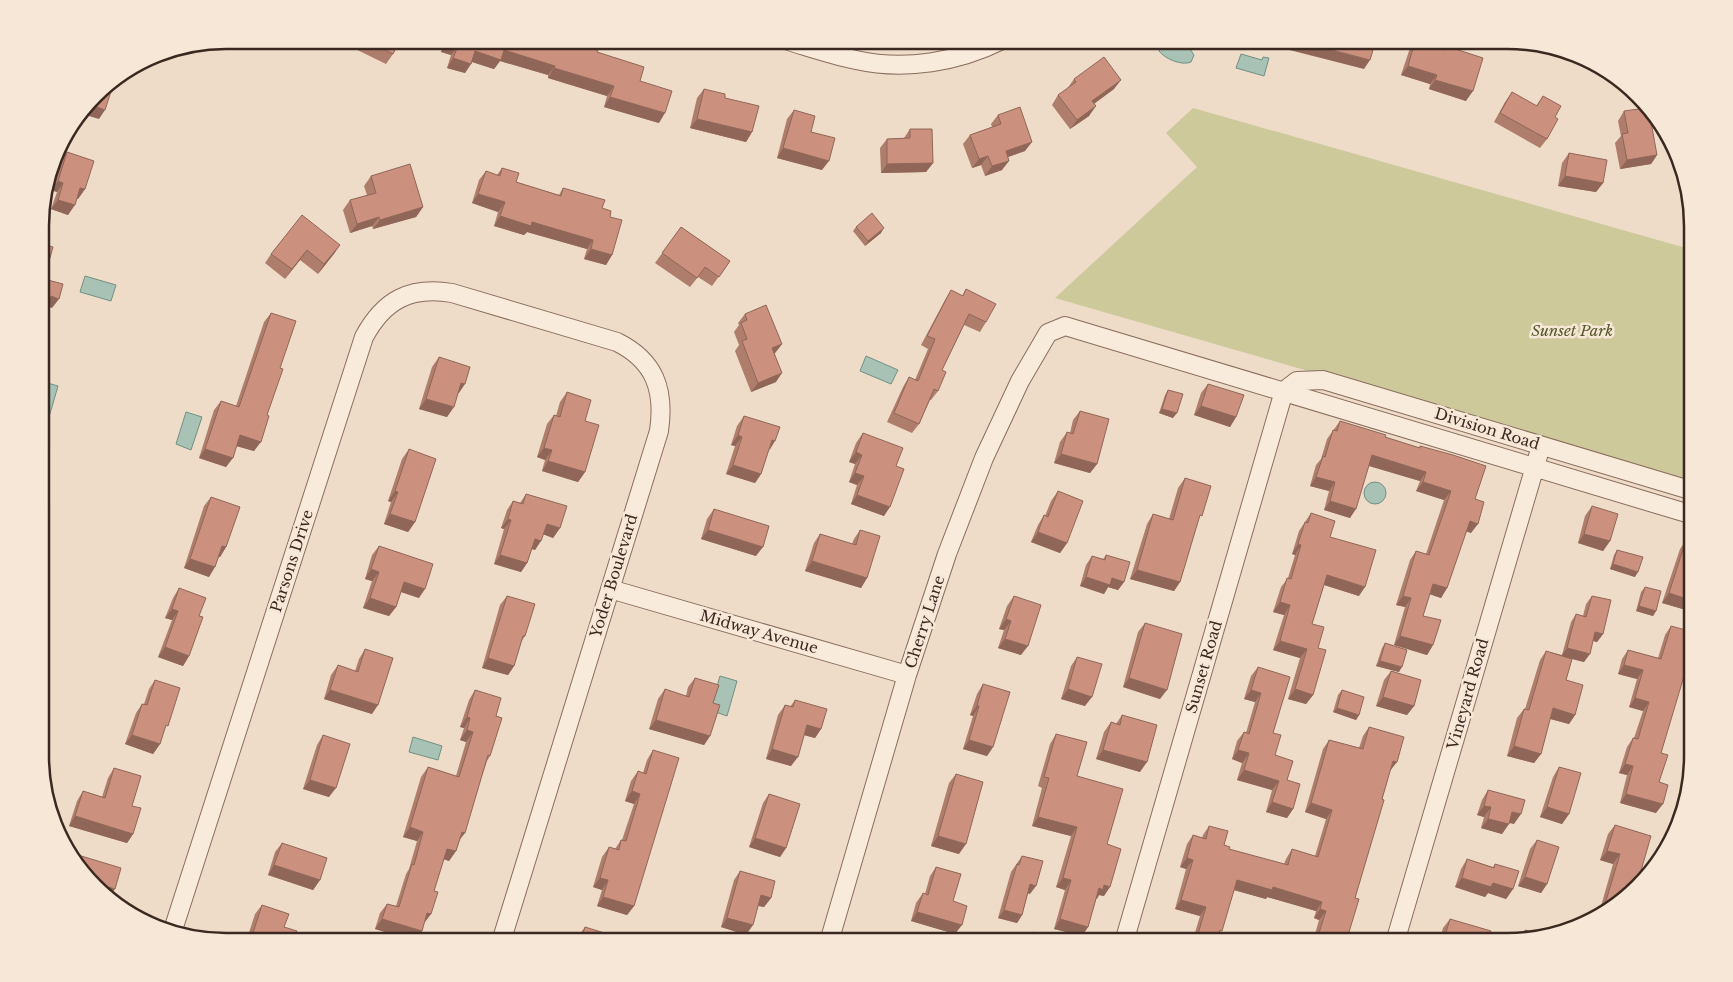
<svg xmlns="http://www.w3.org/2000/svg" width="1733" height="982" font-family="'Libre Baskerville',serif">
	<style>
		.green { fill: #cdc99b }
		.water { fill: #a9c2b6; stroke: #6f9182 }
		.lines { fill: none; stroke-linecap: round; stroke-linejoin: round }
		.minor-casing { stroke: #8a6d5d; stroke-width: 20 }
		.minor { stroke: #f9ebdb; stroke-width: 18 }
		.wall { fill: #af7d6c }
		.shaded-wall { fill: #8f6658 }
		.building { fill: #cc917e; stroke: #8f6658 }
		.labels { text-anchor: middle; stroke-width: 5; stroke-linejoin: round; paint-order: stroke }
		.park-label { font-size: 15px; font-style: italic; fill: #535727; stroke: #f6e7d7 }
		.street-label { font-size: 15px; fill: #3b2820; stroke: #f6e7d7 }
		.rim { fill: none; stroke: #3b2820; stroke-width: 2.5 }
	</style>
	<rect width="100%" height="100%" fill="#eedcc8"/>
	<!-- green -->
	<path class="green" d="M 1193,108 L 1693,250 L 1693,482 L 1055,298 L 1197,167 L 1166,133 Z"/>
	<!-- water -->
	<path class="water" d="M 1165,42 L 1190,49 L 1194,55 L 1191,62 C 1182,66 1165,59 1159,51 L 1160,45 Z
		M 1241,54 L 1262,60 L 1263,57 L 1269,58 L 1264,76 L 1236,68 Z
		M 85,276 L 116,285 L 111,301 L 80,292 Z
		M 866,356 L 898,370 L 891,384 L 860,371 Z
		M 44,382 L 58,386 L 49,417 L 42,415 L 42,390 Z
		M 186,412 L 202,417 L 191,450 L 176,444 Z
		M1364 493a11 11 0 1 1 22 0a11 11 0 1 1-22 0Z
		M 720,676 L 737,681 L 727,716 L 710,710 Z
		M 413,737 L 442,746 L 438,760 L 409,752 Z"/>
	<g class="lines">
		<defs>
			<path id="minor" d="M 785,40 C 809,47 832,55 856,60 C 905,71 958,62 1002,40
				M 1284,391 L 1297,381 L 1323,380 L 1693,491
				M 610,589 L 907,675
				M 172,933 L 364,337 C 384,300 410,286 452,293 L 617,342 C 655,361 665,390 659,431 L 501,942
				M 829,942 L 907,675 L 947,554 L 984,458 L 1020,381 L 1048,333 L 1065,326 L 1693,515
				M 1124,942 L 1284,391
				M 1395,942 L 1541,446"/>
		</defs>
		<!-- minor casing -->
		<use href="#minor" class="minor-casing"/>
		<!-- minor -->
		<use href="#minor" class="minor"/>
	</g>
	<!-- wall -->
	<path class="wall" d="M 342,40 L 400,40 L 393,54 L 386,64 L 343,43 Z
		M 444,40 L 553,40 L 561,43 L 562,40 L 597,52 L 640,81 L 659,123 L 604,107 L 607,96 L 548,78 L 548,75 L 500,61 L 494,69 L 472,62 L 465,73 L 447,68 L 451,55 L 441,52 Z
		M 1415,41 L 1443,50 L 1446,46 L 1466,101 L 1429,89 L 1430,84 L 1401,75 L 1409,51 Z
		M 1074,79 L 1114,89 L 1094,104 L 1089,116 L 1070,129 L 1052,105 L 1058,95 L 1067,89 Z
		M 704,89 L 725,98 L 752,132 L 746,142 L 690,128 L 697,98 Z
		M 1512,92 L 1536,106 L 1543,96 L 1555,117 L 1547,139 L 1540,148 L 1494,122 L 1505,102 Z
		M 794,110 L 822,170 L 777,158 L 787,119 Z
		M 1624,111 L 1657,155 L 1651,164 L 1620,169 L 1615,143 L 1621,136 L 1618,121 Z
		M 998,115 L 1025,151 L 1008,157 L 1002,170 L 985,176 L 981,165 L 972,168 L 963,144 L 970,135 L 992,127 L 991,124 Z
		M 910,129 L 933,163 L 926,172 L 881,173 L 880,148 L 887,139 L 904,138 Z
		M 67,152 L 85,189 L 78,199 L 77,198 L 68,215 L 51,209 L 57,192 L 51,190 L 60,161 Z
		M 1569,153 L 1603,183 L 1596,192 L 1558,186 L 1562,163 Z
		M 502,168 L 516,182 L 559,195 L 563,188 L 602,208 L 610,217 L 612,255 L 606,265 L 584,259 L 587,249 L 527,232 L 524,235 L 494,226 L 498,212 L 472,203 L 479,180 L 486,171 L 497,175 Z
		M 371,176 L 423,207 L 416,217 L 373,229 L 372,226 L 350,233 L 343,210 L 350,200 L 367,195 L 364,186 Z
		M 681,227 L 730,261 L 712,286 L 698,277 L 690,287 L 655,263 Z
		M 856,227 L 881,233 L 865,246 L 853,231 Z
		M 340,245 L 318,274 L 300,260 L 285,279 L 265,263 L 271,254 Z
		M 966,289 L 986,322 L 980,332 L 964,325 L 942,370 L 938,391 L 931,400 L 930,400 L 919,424 L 912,433 L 887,422 L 903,387 L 909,377 L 915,380 L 928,349 L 921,345 L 945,300 L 951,290 L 962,296 Z
		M 271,313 L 280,368 L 267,415 L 254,451 L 236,446 L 226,467 L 199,458 L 214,410 L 221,401 L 236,406 L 264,322 Z
		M 745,314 L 782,344 L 775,353 L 776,382 L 751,392 L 735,351 L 739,345 L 734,332 L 739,325 L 738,323 Z
		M 439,357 L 459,393 L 458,393 L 447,417 L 419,409 L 432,367 Z
		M 1208,384 L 1236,417 L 1230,427 L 1194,415 L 1201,393 Z
		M 1168,390 L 1173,418 L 1159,413 L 1165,395 Z
		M 567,392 L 585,421 L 585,472 L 578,482 L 542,471 L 545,460 L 537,457 L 547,424 L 554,415 L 556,416 L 560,402 Z
		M 1080,411 L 1097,464 L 1090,473 L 1054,463 L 1060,442 L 1067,432 L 1070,433 L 1073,420 Z
		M 744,416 L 768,451 L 761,474 L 755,483 L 726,474 L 735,446 L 731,445 L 737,426 Z
		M 1340,421 L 1385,437 L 1419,448 L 1420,446 L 1475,499 L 1471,533 L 1466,531 L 1447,588 L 1441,598 L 1430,594 L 1423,616 L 1433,645 L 1427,655 L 1394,645 L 1405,607 L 1396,605 L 1410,560 L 1416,551 L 1426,554 L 1444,500 L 1416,491 L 1420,481 L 1369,466 L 1350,518 L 1324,510 L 1329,491 L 1310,486 L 1316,465 L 1321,459 L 1327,439 Z
		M 863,433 L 896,466 L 884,516 L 851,504 L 857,485 L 849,482 L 855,464 L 849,462 L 856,443 Z
		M 409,449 L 415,522 L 408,532 L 384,524 L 391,502 L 388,501 L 402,459 Z
		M 1185,478 L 1197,523 L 1180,582 L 1174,591 L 1130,579 L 1147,524 L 1153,514 L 1169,519 L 1178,488 Z
		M 1058,491 L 1067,543 L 1060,553 L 1031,542 L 1038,525 L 1044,515 L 1045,516 L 1051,501 Z
		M 526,494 L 560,528 L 553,538 L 543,534 L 535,550 L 532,549 L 527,563 L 521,572 L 494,564 L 504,529 L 501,528 L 507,510 L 513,501 L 520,503 Z
		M 211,497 L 226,547 L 220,557 L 219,557 L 209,577 L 184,568 L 204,506 Z
		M 1592,506 L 1610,541 L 1603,551 L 1578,543 L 1585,516 Z
		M 714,509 L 756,556 L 701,539 L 707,519 Z
		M 1311,513 L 1330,537 L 1359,596 L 1324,585 L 1312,624 L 1318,648 L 1313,695 L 1306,704 L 1288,699 L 1300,658 L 1273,650 L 1284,615 L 1273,612 L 1281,587 L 1288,578 L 1295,555 L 1292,554 L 1299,531 Z
		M 860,530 L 867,578 L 861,588 L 805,571 L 814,543 L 820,534 L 852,544 L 854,539 Z
		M 1686,540 L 1693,542 L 1693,612 L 1662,603 L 1680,549 Z
		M 379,546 L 419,598 L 401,592 L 396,607 L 389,616 L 363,608 L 372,581 L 365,579 L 372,555 Z
		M 1617,550 L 1635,577 L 1610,569 L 1614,555 Z
		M 1106,555 L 1124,582 L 1118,590 L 1108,587 L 1104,594 L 1080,586 L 1086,565 L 1092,556 L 1103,559 Z
		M 1645,587 L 1656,611 L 1653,616 L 1636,611 L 1641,592 Z
		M 179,588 L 189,656 L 183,666 L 158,657 L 172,620 L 165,618 L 173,598 Z
		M 507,596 L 525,636 L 521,642 L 514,666 L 508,675 L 482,668 L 500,605 Z
		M 1014,596 L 1021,655 L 998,648 L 1004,630 L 999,629 L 1007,606 Z
		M 1592,596 L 1603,634 L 1597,642 L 1593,641 L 1584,662 L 1572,659 L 1566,680 L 1575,715 L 1569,724 L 1550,719 L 1541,754 L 1534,763 L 1507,756 L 1517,718 L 1524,709 L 1525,709 L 1540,660 L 1546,651 L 1562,655 L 1571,622 L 1576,614 L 1583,616 L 1586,604 Z
		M 1145,623 L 1160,699 L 1123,687 L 1138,632 Z
		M 1671,626 L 1659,782 L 1656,813 L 1620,803 L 1627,775 L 1619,773 L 1627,747 L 1633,738 L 1634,738 L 1643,711 L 1629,707 L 1637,679 L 1618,674 L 1622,659 L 1628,650 L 1658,658 L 1665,635 Z
		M 1385,643 L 1399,672 L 1376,666 L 1382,648 Z
		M 365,649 L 372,714 L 324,699 L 331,675 L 338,665 L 355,671 L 359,659 Z
		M 1077,657 L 1085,706 L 1061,699 L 1071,666 Z
		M 1258,667 L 1273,733 L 1275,755 L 1287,780 L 1293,809 L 1287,818 L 1266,812 L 1272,790 L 1237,780 L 1242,763 L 1232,759 L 1237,741 L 1244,732 L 1246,733 L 1255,702 L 1244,699 L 1251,676 Z
		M 1391,671 L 1414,706 L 1407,715 L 1376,706 L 1384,680 Z
		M 695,678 L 713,703 L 710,736 L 704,745 L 649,729 L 658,699 L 665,689 L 686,696 L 688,687 Z
		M 155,680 L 160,744 L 153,754 L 125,744 L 136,713 L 142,704 L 144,704 L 149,689 Z
		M 983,684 L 993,747 L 987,756 L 963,749 L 973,716 L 970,715 L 977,694 Z
		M 475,690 L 496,716 L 490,756 L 487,761 L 456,851 L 449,861 L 444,859 L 434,891 L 431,914 L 424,923 L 422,931 L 415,941 L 375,929 L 380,913 L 387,904 L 396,906 L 406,874 L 409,869 L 417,841 L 403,837 L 421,777 L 428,767 L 456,776 L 466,742 L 460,740 L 464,728 L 460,727 L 469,700 Z
		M 1342,690 L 1359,715 L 1356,720 L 1333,712 L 1338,695 Z
		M 795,700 L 821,729 L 815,738 L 804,735 L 791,766 L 766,759 L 778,715 L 785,705 L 790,707 Z
		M 1122,715 L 1140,772 L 1096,759 L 1104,732 L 1111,722 L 1116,724 Z
		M 1369,727 L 1390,771 L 1355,898 L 1346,942 L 1286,942 L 1291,934 L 1313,941 L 1319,920 L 1314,918 L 1316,911 L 1267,897 L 1266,899 L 1234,890 L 1217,942 L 1176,942 L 1182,933 L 1194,936 L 1200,916 L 1175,909 L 1186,869 L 1180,867 L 1187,844 L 1193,835 L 1202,838 L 1203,835 L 1209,826 L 1224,845 L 1229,849 L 1284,864 L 1286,859 L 1292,849 L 1315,856 L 1326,819 L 1305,812 L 1323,749 L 1329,740 L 1359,748 L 1363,736 Z
		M 1056,734 L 1077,776 L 1107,844 L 1104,896 L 1099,895 L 1096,899 L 1088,927 L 1082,936 L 1054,929 L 1065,890 L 1056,887 L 1071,836 L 1032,826 L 1042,788 L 1038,786 L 1050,744 Z
		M 323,735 L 329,797 L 303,789 L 317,745 Z
		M 653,750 L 634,906 L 627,915 L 597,906 L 602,890 L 593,887 L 602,857 L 609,847 L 615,849 L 621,840 L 622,840 L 634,804 L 625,801 L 631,781 L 638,771 L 643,773 L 647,760 Z
		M 1559,767 L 1569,814 L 1562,824 L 1540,817 L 1553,777 Z
		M 114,768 L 132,806 L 133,834 L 127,843 L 69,826 L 77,801 L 83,791 L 102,797 L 108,778 Z
		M 956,774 L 959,854 L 931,846 L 949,783 Z
		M 1488,790 L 1514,824 L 1509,822 L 1502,834 L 1481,828 L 1484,817 L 1477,815 L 1482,800 Z
		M 769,794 L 786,848 L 780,857 L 749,847 L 763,803 Z
		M 1615,825 L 1638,881 L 1599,913 L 1613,864 L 1600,860 L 1608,834 Z
		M 1537,840 L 1547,884 L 1541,893 L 1518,886 L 1530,849 Z
		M 282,843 L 320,880 L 313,890 L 268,875 L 275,852 Z
		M 1022,856 L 1030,894 L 1028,893 L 1022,915 L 1017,923 L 998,918 L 1011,872 Z
		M 1467,859 L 1493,867 L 1495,864 L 1513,889 L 1506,899 L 1488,893 L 1485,897 L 1455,887 L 1461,869 Z
		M 936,867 L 953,901 L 955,934 L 911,921 L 916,903 L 923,893 L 925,894 L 930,876 Z
		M 740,871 L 771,898 L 764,907 L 758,906 L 746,935 L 721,927 L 734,880 Z
		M 262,905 L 284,927 L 294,942 L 246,942 L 255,914 Z
		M 1450,919 L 1487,942 L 1439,942 L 1443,928 Z
		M 585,927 L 623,942 L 576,942 L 578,936 Z
		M 1525,930 L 1546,936 L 1520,941 L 1522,934 Z
		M 1033,932 L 1046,942 L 1028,942 L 1029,937 Z"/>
	<!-- shaded-wall -->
	<path class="shaded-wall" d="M 1251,40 L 1294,40 L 1370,60 L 1364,69 Z
		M 447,42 L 458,46 L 451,55 L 441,52 Z
		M 504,50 L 555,66 L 548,75 L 500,61 L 494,69 L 469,61 L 475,51 Z
		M 453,58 L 471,64 L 465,73 L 447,68 Z
		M 1408,66 L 1437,75 L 1430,84 L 1401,75 Z
		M 554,68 L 614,86 L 607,96 L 548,78 Z
		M 1121,80 L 1114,89 L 1085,110 L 1092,101 Z
		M 1435,80 L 1473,91 L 1466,101 L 1429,89 Z
		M 610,97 L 665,113 L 659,123 L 604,107 Z
		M 89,104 L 105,110 L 99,119 L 82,114 Z
		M 1096,106 L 1089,116 L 1070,129 L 1077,120 Z
		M 697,119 L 752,132 L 746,142 L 690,128 Z
		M 1032,142 L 1025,151 L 999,160 L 1006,151 Z
		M 783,148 L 829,161 L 822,170 L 777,158 Z
		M 1657,155 L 1651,164 L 1620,169 L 1627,160 Z
		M 988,156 L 981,165 L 972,168 L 979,159 Z
		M 1009,161 L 1002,170 L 985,176 L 992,166 Z
		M 933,163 L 926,172 L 881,173 L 887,164 Z
		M 1565,176 L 1603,183 L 1596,192 L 1558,186 Z
		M 58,181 L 63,183 L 57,192 L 51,190 Z
		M 80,188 L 85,189 L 78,199 L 74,197 Z
		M 478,194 L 505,202 L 498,212 L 472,203 Z
		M 58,200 L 75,205 L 68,215 L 51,209 Z
		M 423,207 L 416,217 L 373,229 L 380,220 Z
		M 500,216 L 532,222 L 593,240 L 587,249 L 527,232 L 524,235 L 494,226 Z
		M 379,217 L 372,226 L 350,233 L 357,224 Z
		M 884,228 L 881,233 L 865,246 L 868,241 Z
		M 340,245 L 334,254 L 318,274 L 324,264 Z
		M 591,249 L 612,255 L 606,265 L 584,259 Z
		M 307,250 L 300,260 L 285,279 L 292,269 Z
		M 51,296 L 59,299 L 52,308 L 45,306 Z
		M 42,309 L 47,310 L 42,318 Z
		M 782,344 L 775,353 L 766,357 L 772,348 Z
		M 782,373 L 776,382 L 751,392 L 758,383 Z
		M 461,383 L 465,384 L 459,393 L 455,392 Z
		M 426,399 L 454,407 L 447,417 L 419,409 Z
		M 1201,406 L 1236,417 L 1230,427 L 1194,415 Z
		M 1162,409 L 1177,413 L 1173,418 L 1159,413 Z
		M 240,435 L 261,442 L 254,451 L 233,445 Z
		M 738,435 L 742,437 L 735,446 L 731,445 Z
		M 772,440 L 775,441 L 769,451 Z
		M 544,448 L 552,450 L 545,460 L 537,457 Z
		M 205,449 L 233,458 L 226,467 L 199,458 Z
		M 856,452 L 862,455 L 855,464 L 849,462 Z
		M 1061,454 L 1097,464 L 1090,473 L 1054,463 Z
		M 1372,455 L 1426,472 L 1420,481 L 1366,465 Z
		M 548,461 L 585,472 L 578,482 L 542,471 Z
		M 733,465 L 761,474 L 755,483 L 726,474 Z
		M 855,473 L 864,476 L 857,485 L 849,482 Z
		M 1316,477 L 1335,482 L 1329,491 L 1310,486 Z
		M 1423,482 L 1451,491 L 1444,500 L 1416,491 Z
		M 395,491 L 398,492 L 391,502 L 388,501 Z
		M 857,495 L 890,507 L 884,516 L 851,504 Z
		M 1330,501 L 1356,509 L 1350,518 L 1324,510 Z
		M 390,514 L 415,522 L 408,532 L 384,524 Z
		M 508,519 L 511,520 L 504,529 L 501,528 Z
		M 1470,521 L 1478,524 L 1471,533 L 1463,530 Z
		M 547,524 L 560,528 L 553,538 L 540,533 Z
		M 708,530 L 763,547 L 756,556 L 701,539 Z
		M 1038,532 L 1067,543 L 1060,553 L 1031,542 Z
		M 1584,534 L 1610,541 L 1603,551 L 1578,543 Z
		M 535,539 L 541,541 L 535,550 L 529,548 Z
		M 1298,544 L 1301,545 L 1295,555 L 1292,554 Z
		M 222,546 L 226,547 L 220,557 L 216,556 Z
		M 500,555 L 527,563 L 521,572 L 494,564 Z
		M 190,559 L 215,567 L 209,577 L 184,568 Z
		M 812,561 L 867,578 L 861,588 L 805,571 Z
		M 1613,564 L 1638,572 L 1635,577 L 1610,569 Z
		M 371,569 L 379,572 L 372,581 L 365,579 Z
		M 1137,570 L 1180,582 L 1174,591 L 1130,579 Z
		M 1327,575 L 1365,587 L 1359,596 L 1321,584 Z
		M 1086,577 L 1112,578 L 1124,582 L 1118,590 L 1108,587 L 1104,594 L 1080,586 Z
		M 404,582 L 425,589 L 419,598 L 398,591 Z
		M 1433,584 L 1447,588 L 1441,598 L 1426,593 Z
		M 1669,593 L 1693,601 L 1693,612 L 1662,603 Z
		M 1403,596 L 1411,598 L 1405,607 L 1396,605 Z
		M 370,598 L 396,607 L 389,616 L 363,608 Z
		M 1280,602 L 1290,605 L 1284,615 L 1273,612 Z
		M 1639,606 L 1656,611 L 1653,616 L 1636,611 Z
		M 172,609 L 178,611 L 172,620 L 165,618 Z
		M 1006,619 L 1011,621 L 1004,630 L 999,629 Z
		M 1595,632 L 1603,634 L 1597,642 L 1590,640 Z
		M 1400,636 L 1433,645 L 1427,655 L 1394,645 Z
		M 1005,639 L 1028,646 L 1021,655 L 998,648 Z
		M 1280,641 L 1307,649 L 1300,658 L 1273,650 Z
		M 165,647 L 189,656 L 183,666 L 158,657 Z
		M 1567,648 L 1590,654 L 1584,662 L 1561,656 Z
		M 488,658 L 514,666 L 508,675 L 482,668 Z
		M 1380,661 L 1402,667 L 1399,672 L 1376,666 Z
		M 1624,665 L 1643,670 L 1637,679 L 1618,674 Z
		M 1129,678 L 1167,690 L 1160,699 L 1123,687 Z
		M 1068,689 L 1092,697 L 1085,706 L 1061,699 Z
		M 1295,689 L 1313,695 L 1306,704 L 1288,699 Z
		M 330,690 L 378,705 L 372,714 L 324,699 Z
		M 1251,690 L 1261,693 L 1255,702 L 1244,699 Z
		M 1383,697 L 1414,706 L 1407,715 L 1376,706 Z
		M 1635,698 L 1649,702 L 1643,711 L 1629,707 Z
		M 977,706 L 979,706 L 973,716 L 970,715 Z
		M 1337,708 L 1359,715 L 1356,720 L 1333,712 Z
		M 1553,708 L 1575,715 L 1569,724 L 1547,718 Z
		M 467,717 L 470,718 L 464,728 L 460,727 Z
		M 656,720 L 710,736 L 704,745 L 649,729 Z
		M 807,725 L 821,729 L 815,738 L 800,734 Z
		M 467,730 L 473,732 L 466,742 L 460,740 Z
		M 132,735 L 160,744 L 153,754 L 125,744 Z
		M 969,740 L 993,747 L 987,756 L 963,749 Z
		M 1514,746 L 1541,754 L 1534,763 L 1507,756 Z
		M 772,749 L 798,757 L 791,766 L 766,759 Z
		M 1103,750 L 1147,762 L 1140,772 L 1096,759 Z
		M 1238,750 L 1249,753 L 1242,763 L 1232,759 Z
		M 1393,761 L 1397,762 L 1390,771 Z
		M 1625,764 L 1633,766 L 1627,775 L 1619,773 Z
		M 1244,770 L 1279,781 L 1272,790 L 1237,780 Z
		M 310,780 L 336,788 L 329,797 L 303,789 Z
		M 632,791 L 640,794 L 634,804 L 625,801 Z
		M 1626,794 L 1663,804 L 1656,813 L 1620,803 Z
		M 1272,802 L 1293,809 L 1287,818 L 1266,812 Z
		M 1311,803 L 1332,810 L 1326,819 L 1305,812 Z
		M 1484,806 L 1491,807 L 1484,817 L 1477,815 Z
		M 1547,807 L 1569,814 L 1562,824 L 1540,817 Z
		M 1512,812 L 1521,814 L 1514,824 L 1505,822 Z
		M 75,816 L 133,834 L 127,843 L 69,826 Z
		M 1038,817 L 1077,827 L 1071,836 L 1032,826 Z
		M 1488,819 L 1509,824 L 1502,834 L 1481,828 Z
		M 410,827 L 423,832 L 417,841 L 403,837 Z
		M 462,832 L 465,833 L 458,842 Z
		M 938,836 L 966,844 L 959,854 L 931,846 Z
		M 755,838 L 786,848 L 780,857 L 749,847 Z
		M 447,849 L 456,851 L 449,861 L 440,858 Z
		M 1607,851 L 1620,854 L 1613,864 L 1600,860 Z
		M 1187,858 L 1193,860 L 1186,869 L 1180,867 Z
		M 274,865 L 320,880 L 313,890 L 268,875 Z
		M 1525,877 L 1547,884 L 1541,893 L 1518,886 Z
		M 600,878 L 608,880 L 602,890 L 593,887 Z
		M 1063,878 L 1071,880 L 1065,890 L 1056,887 Z
		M 1462,878 L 1493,883 L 1513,889 L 1506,899 L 1488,893 L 1485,897 L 1455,887 Z
		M 1237,880 L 1273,887 L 1322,902 L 1316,911 L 1267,897 L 1266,899 L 1230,889 Z
		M 96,883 L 115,889 L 110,896 Z
		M 1030,884 L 1036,886 L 1030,894 L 1025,892 Z
		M 1104,885 L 1110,887 L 1104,896 L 1099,895 L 1097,899 L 1093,898 L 1099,888 Z
		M 761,895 L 771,898 L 764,907 L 755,905 Z
		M 603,897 L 634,906 L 627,915 L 597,906 Z
		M 1181,900 L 1206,907 L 1200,916 L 1175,909 Z
		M 1605,904 L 1614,907 L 1610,911 L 1603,914 L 1599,913 Z
		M 1320,909 L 1326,911 L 1319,920 L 1314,918 Z
		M 1004,910 L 1022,915 L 1017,923 L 998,918 Z
		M 917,912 L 962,925 L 955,934 L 911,921 Z
		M 427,913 L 431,914 L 424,923 Z
		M 727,918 L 753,925 L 746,935 L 721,927 Z
		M 382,919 L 422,931 L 415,941 L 375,929 Z
		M 1060,919 L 1088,927 L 1082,936 L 1054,929 Z
		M 1444,939 L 1454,942 L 1442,942 Z"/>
	<!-- building -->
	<path class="building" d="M 364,40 L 400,40 L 393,54 Z
		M 448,40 L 553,40 L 562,43 L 562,40 L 598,50 L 597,52 L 644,67 L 640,81 L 672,91 L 665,113 L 610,97 L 614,86 L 554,68 L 555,66 L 504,50 L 501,60 L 475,51 L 471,64 L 453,58 L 458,46 L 447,42 Z
		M 1294,40 L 1376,40 L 1370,60 Z
		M 1415,41 L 1445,50 L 1446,46 L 1483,58 L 1473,91 L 1435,80 L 1437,75 L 1408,66 Z
		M 1104,57 L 1121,80 L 1092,101 L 1096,106 L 1077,120 L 1058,95 L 1076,82 L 1074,79 Z
		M 115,79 L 105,110 L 89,104 L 103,86 Z
		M 704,89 L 725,94 L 725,98 L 759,106 L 752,132 L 697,119 Z
		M 1512,92 L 1537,106 L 1543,96 L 1561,106 L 1555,117 L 1558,119 L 1547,139 L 1500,113 Z
		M 1020,107 L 1032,142 L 1006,151 L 1009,161 L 992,166 L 988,156 L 979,159 L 970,135 L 1001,124 L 998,115 Z
		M 1646,108 L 1649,111 L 1657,155 L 1627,160 L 1622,134 L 1628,133 L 1624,111 Z
		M 794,110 L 815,116 L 811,132 L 835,138 L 829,161 L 783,148 Z
		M 910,129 L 932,129 L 933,163 L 887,164 L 887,139 L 910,138 Z
		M 67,152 L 94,161 L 85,189 L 80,188 L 75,205 L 58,200 L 63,183 L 58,181 Z
		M 1569,153 L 1607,160 L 1603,183 L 1565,176 Z
		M 410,164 L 423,207 L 380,220 L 379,217 L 357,224 L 350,200 L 376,193 L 371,176 Z
		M 502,168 L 519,173 L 516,182 L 561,196 L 563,188 L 605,200 L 602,208 L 611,211 L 610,217 L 622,220 L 612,255 L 591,249 L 593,240 L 532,222 L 531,226 L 500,216 L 505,202 L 478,194 L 486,171 L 500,176 Z
		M 872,213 L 884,228 L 868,241 L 856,227 Z
		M 302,215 L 340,245 L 324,264 L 307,250 L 292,269 L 271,254 Z
		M 681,227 L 730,261 L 719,277 L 705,267 L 697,278 L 662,253 Z
		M 42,244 L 53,247 L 44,279 L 63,284 L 59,299 L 51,296 L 47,310 L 42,309 Z
		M 966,289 L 996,304 L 986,322 L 969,314 L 942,370 L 946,372 L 938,391 L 934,389 L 919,424 L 894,413 L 909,377 L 918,381 L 935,339 L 927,336 L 951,290 L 963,296 Z
		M 766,305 L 782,344 L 772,348 L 782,373 L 758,383 L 742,341 L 747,339 L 741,323 L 747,320 L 745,314 Z
		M 271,313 L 296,321 L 280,368 L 283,369 L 267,415 L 269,416 L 261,442 L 240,435 L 233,458 L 205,449 L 221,401 L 239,407 Z
		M 439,357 L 470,367 L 465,384 L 461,383 L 454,407 L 426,399 Z
		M 1208,384 L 1244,395 L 1236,417 L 1201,406 Z
		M 1168,390 L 1183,394 L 1177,413 L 1162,409 Z
		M 567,392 L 591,400 L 585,421 L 599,425 L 585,472 L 548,461 L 552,450 L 544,448 L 554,415 L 560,417 Z
		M 1080,411 L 1109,419 L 1097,464 L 1061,454 L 1067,432 L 1073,434 Z
		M 744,416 L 780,427 L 775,441 L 772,440 L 761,474 L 733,465 L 742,437 L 738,435 Z
		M 1340,421 L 1386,435 L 1385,437 L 1420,448 L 1420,446 L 1453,455 L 1486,466 L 1475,499 L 1484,502 L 1478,524 L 1470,521 L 1447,588 L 1433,584 L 1423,616 L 1441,620 L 1433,645 L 1400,636 L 1411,598 L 1403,596 L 1416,551 L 1429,555 L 1451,491 L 1423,482 L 1426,472 L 1372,455 L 1356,509 L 1330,501 L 1335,482 L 1316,477 L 1323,456 L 1325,457 L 1333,430 L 1337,431 Z
		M 863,433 L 903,448 L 896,466 L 904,469 L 890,507 L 857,495 L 864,476 L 855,473 L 862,455 L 856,452 Z
		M 409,449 L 436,459 L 415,522 L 390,514 L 398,492 L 395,491 Z
		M 1185,478 L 1211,486 L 1202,516 L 1200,515 L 1180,582 L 1137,570 L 1153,514 L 1173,520 Z
		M 1058,491 L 1083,501 L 1067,543 L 1038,532 L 1044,515 L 1048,517 Z
		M 526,494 L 567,506 L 560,528 L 547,524 L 541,541 L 535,539 L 527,563 L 500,555 L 511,520 L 508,519 L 513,501 L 523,504 Z
		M 211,497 L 240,507 L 226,547 L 222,546 L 215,567 L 190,559 Z
		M 1592,506 L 1618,514 L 1610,541 L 1584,534 Z
		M 714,509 L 769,526 L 763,547 L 708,530 Z
		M 1311,513 L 1335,521 L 1330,537 L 1376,550 L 1365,587 L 1327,575 L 1312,624 L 1324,627 L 1318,648 L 1326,650 L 1313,695 L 1295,689 L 1307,649 L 1280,641 L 1290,605 L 1280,602 L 1287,578 L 1291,579 L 1301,545 L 1298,544 L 1305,522 L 1308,523 Z
		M 860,530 L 880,536 L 867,578 L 812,561 L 820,534 L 856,545 Z
		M 1686,540 L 1693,542 L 1693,601 L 1669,593 Z
		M 379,546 L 433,564 L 425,589 L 404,582 L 396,607 L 370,598 L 379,572 L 371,569 Z
		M 1617,550 L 1643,557 L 1638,572 L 1613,564 Z
		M 1106,555 L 1130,562 L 1124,582 L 1112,578 L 1110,585 L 1086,577 L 1092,556 L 1105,560 Z
		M 1645,587 L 1661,591 L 1656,611 L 1639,606 Z
		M 179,588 L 206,598 L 199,616 L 203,617 L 189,656 L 165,647 L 178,611 L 172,609 Z
		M 507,596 L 535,604 L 525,636 L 523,636 L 514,666 L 488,658 Z
		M 1014,596 L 1041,605 L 1028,646 L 1005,639 L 1011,621 L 1006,619 Z
		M 1592,596 L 1611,600 L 1603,634 L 1595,632 L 1590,654 L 1567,648 L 1576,614 L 1586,617 Z
		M 1145,623 L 1182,634 L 1167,690 L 1129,678 Z
		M 1671,626 L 1693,632 L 1693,646 L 1661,753 L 1668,755 L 1659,782 L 1668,785 L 1663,804 L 1626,794 L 1633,766 L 1625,764 L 1633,738 L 1638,739 L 1649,702 L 1635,698 L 1643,670 L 1624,665 L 1628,650 L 1661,659 Z
		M 1385,643 L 1407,650 L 1402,667 L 1380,661 Z
		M 365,649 L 393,658 L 378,705 L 330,690 L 338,665 L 358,672 Z
		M 1546,651 L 1572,659 L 1566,680 L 1583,685 L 1575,715 L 1553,708 L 1541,754 L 1514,746 L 1524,709 L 1529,710 Z
		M 1077,657 L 1102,664 L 1092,697 L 1068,689 Z
		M 1258,667 L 1290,677 L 1273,733 L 1281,735 L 1275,755 L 1293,761 L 1287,780 L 1300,784 L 1293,809 L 1272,802 L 1279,781 L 1244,770 L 1249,753 L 1238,750 L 1244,732 L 1249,734 L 1261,693 L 1251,690 Z
		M 1391,671 L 1421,680 L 1414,706 L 1383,697 Z
		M 695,678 L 719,685 L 713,703 L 720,705 L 710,736 L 656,720 L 665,689 L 689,697 Z
		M 155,680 L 180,688 L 168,726 L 166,725 L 160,744 L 132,735 L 142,704 L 147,705 Z
		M 983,684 L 1010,692 L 993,747 L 969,740 L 979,706 L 977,706 Z
		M 475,690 L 501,698 L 496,716 L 502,718 L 490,756 L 488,755 L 465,833 L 462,832 L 456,851 L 447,849 L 434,891 L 438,892 L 431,914 L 427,913 L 422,931 L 382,919 L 387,904 L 399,907 L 412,864 L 414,865 L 423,832 L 410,827 L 428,767 L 459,777 L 473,732 L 467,730 L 470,718 L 467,717 Z
		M 1342,690 L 1364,697 L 1359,715 L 1337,708 Z
		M 795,700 L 827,709 L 821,729 L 807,725 L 798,757 L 772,749 L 785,705 L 793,707 Z
		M 1122,715 L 1157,725 L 1147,762 L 1103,750 L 1111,722 L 1120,725 Z
		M 1369,727 L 1404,737 L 1397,762 L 1393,761 L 1382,799 L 1384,800 L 1355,898 L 1359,899 L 1346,942 L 1316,942 L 1326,911 L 1320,909 L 1322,902 L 1273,887 L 1272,890 L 1237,880 L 1222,931 L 1220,930 L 1217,942 L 1180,942 L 1182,933 L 1197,937 L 1206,907 L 1181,900 L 1193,860 L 1187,858 L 1193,835 L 1206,839 L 1209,826 L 1228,831 L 1224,845 L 1230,847 L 1229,849 L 1288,865 L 1292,849 L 1318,857 L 1332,810 L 1311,803 L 1329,740 L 1363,749 Z
		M 1056,734 L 1087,742 L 1077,776 L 1123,789 L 1107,844 L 1121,849 L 1110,887 L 1104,885 L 1103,890 L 1099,888 L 1088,927 L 1060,919 L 1071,880 L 1063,878 L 1077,827 L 1038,817 L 1049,778 L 1044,777 Z
		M 323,735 L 350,744 L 336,788 L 310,780 Z
		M 653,750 L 679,758 L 634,906 L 603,897 L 608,880 L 600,878 L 609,847 L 619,850 L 621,840 L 626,841 L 640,794 L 632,791 L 638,771 L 646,774 Z
		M 1559,767 L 1581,773 L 1569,814 L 1547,807 Z
		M 114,768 L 141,776 L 132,806 L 141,808 L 133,834 L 75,816 L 83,791 L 105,798 Z
		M 956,774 L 983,782 L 966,844 L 938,836 Z
		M 1488,790 L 1525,800 L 1521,814 L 1512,812 L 1509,824 L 1488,819 L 1491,807 L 1484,806 Z
		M 769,794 L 800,804 L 786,848 L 755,838 Z
		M 1615,825 L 1651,836 L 1638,881 L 1614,907 L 1605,904 L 1620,854 L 1607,851 Z
		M 1537,840 L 1559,847 L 1547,884 L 1525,877 Z
		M 282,843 L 327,858 L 320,880 L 274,865 Z
		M 68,852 L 121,868 L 115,889 L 96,883 L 71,860 Z
		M 1022,856 L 1043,861 L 1036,886 L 1030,884 L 1022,915 L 1004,910 L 1017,864 L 1019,865 Z
		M 1467,859 L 1494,868 L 1495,864 L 1519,871 L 1513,889 L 1493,883 L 1491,887 L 1462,878 Z
		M 936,867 L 961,874 L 953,901 L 967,906 L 962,925 L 917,912 L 923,893 L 928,895 Z
		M 740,871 L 775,881 L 771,898 L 761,895 L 753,925 L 727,918 Z
		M 262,905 L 289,914 L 284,927 L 297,931 L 294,942 L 250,942 Z
		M 1450,919 L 1491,931 L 1487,942 L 1454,942 L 1444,939 Z
		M 585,927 L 624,939 L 623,942 L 580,942 Z
		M 1525,930 L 1546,936 L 1522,941 Z
		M 1033,932 L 1047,937 L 1046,942 L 1030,942 Z
		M 1291,934 L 1316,942 L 1289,942 Z"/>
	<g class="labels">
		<!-- park labels -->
		<g class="park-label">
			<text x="1572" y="336">Sunset Park</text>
		</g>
		<!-- street labels -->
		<g class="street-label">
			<text transform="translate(1487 429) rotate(17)" y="5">Division Road</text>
			<text transform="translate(292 561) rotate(-72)" y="5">Parsons Drive</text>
			<text transform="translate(614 576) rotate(-73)" y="5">Yoder Boulevard</text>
			<text transform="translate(925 622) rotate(-72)" y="5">Cherry Lane</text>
			<text transform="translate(759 632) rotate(16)" y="5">Midway Avenue</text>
			<text transform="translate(1204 667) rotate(-74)" y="5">Sunset Road</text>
			<text transform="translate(1468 694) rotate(-74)" y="5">Vineyard Road</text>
		</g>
	</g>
	<!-- crop -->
	<path d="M0 0H1733V982H0ZM226 49H1507A177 177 0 0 1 1684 226V756A177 177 0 0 1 1507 933H226A177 177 0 0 1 49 756V226A177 177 0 0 1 226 49Z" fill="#f6e7d7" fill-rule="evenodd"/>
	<path class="rim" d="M226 49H1507A177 177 0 0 1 1684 226V756A177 177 0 0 1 1507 933H226A177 177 0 0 1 49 756V226A177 177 0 0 1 226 49Z"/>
</svg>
